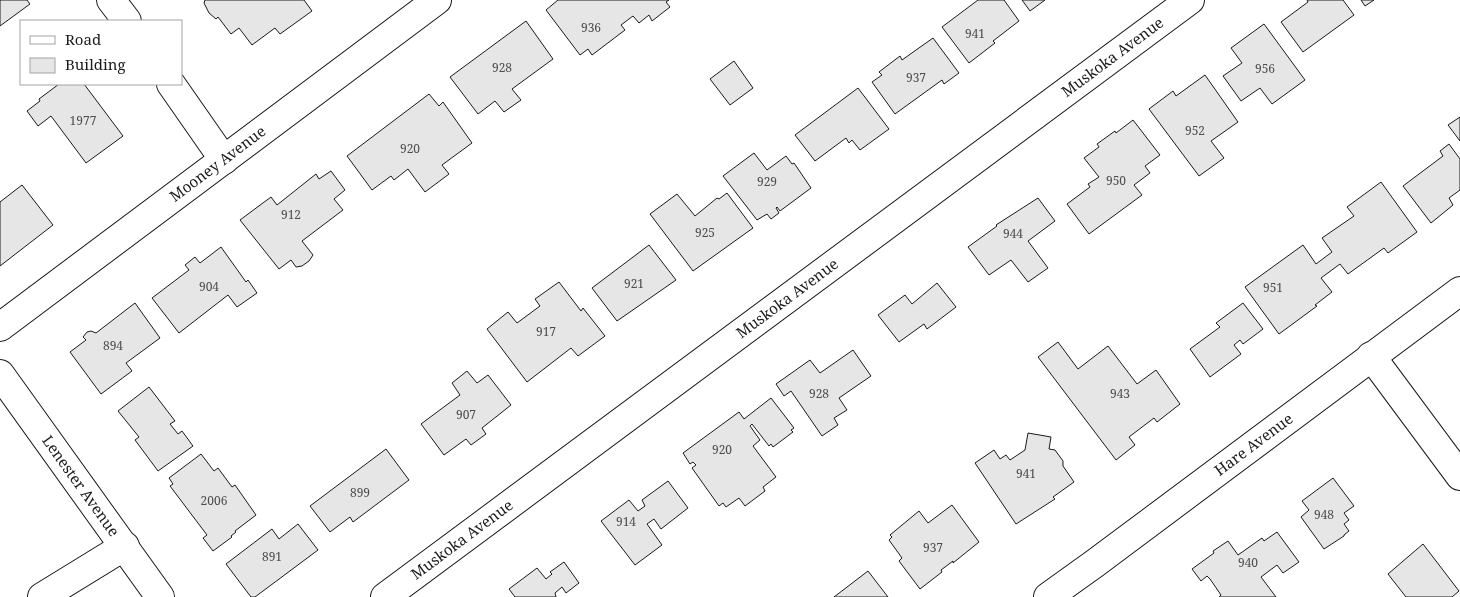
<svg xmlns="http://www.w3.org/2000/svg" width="1460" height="597" font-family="'Noto Serif',serif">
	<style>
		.building { fill: #e6e6e6; stroke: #1a1a1a }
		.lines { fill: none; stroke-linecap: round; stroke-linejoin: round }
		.minor-casing { stroke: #1a1a1a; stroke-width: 30 }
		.minor { stroke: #fff; stroke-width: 28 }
		.labels { text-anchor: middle; stroke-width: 4; stroke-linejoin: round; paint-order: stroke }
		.number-label { font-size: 12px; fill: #4d4d4d }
		.street-label { font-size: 15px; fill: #1a1a1a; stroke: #fff }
	</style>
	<rect width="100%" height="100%" fill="#fff"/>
	<!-- building -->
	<path class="building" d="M 0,0 L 27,0 L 30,4 L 0,26 Z
		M 205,0 L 304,0 L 312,11 L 280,34 L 275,28 L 252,45 L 239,28 L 231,34 L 218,17 L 216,19 L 209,13 L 204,3 Z
		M 558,0 L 669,0 L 666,2 L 670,7 L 652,21 L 649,15 L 639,23 L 633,16 L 621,25 L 625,30 L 592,55 L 588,49 L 580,55 L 546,10 Z
		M 978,0 L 1004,0 L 1019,21 L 993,41 L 995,43 L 969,63 L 942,27 Z
		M 1022,0 L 1045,0 L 1030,11 Z
		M 1307,0 L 1343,0 L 1354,15 L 1303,52 L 1281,22 L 1308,2 Z
		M 1361,0 L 1374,0 L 1365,6 Z
		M 526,21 L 553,59 L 512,89 L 521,100 L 504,112 L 495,101 L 478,114 L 450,77 Z
		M 1264,24 L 1305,80 L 1272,104 L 1260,88 L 1241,101 L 1223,76 L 1242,63 L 1231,48 Z
		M 933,38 L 959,73 L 944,84 L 942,80 L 895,114 L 872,82 L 882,75 L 879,72 L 900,56 L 902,60 Z
		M 734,61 L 753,88 L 730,105 L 710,79 Z
		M 1205,75 L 1238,122 L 1211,141 L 1224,158 L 1199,176 L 1149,109 L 1173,91 L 1176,96 Z
		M 59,84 L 84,84 L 123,136 L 86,163 L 51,116 L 38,126 L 27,111 L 40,101 L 39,99 Z
		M 858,88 L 889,129 L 860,150 L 852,140 L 849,143 L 846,138 L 815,161 L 795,135 Z
		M 429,94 L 439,106 L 443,102 L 472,143 L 442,165 L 449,174 L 425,192 L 408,169 L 394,180 L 391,176 L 372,190 L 347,156 Z
		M 1460,117 L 1460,141 L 1448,125 Z
		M 1133,120 L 1160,155 L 1145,166 L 1150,173 L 1134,185 L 1142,195 L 1089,234 L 1067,204 L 1090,187 L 1088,184 L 1099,177 L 1084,158 L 1099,147 L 1097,144 L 1115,131 L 1116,133 Z
		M 1449,144 L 1460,159 L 1460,190 L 1449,198 L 1453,205 L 1431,223 L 1403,186 L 1443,156 L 1440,151 Z
		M 754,153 L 767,170 L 786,156 L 792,164 L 794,163 L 811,188 L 780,211 L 777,207 L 776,208 L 779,213 L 771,219 L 767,214 L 757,220 L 723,176 Z
		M 331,171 L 345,190 L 334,199 L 343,210 L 302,241 L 313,255 L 309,261 L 302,266 L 296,267 L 291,260 L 279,269 L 240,220 L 271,197 L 277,205 L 316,174 L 319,179 Z
		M 1381,182 L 1417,232 L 1388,253 L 1384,248 L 1348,274 L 1340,264 L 1321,278 L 1332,292 L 1315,305 L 1317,306 L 1279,334 L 1245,287 L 1303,245 L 1316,264 L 1332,252 L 1322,238 L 1354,216 L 1347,207 Z
		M 22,185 L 53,225 L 0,266 L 0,202 Z
		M 727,193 L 753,228 L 693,271 L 650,214 L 677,194 L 695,216 L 717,198 L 719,199 Z
		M 1038,198 L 1055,221 L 1028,241 L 1048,268 L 1028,282 L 1011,260 L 989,275 L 968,247 L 997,226 L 996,225 Z
		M 649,245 L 676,280 L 617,321 L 592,288 Z
		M 221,247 L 246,282 L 248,280 L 257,293 L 237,307 L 228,295 L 179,333 L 152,298 L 189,270 L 185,265 L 195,257 L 200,263 Z
		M 559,282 L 581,311 L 583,308 L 605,336 L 578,356 L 571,348 L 527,382 L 487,329 L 508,312 L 517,323 L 540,306 L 535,299 Z
		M 937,283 L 956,307 L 927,329 L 924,324 L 899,342 L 878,315 L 905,295 L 912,304 Z
		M 135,303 L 160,338 L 126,363 L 132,371 L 101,394 L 70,352 L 86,340 L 83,337 L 87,332 L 91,331 L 96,333 Z
		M 1243,303 L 1263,329 L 1243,344 L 1240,340 L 1234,345 L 1241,354 L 1210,377 L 1190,349 L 1220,327 L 1216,323 Z
		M 1058,342 L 1078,369 L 1108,346 L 1137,384 L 1156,370 L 1180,404 L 1157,422 L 1154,418 L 1129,437 L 1135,445 L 1116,460 L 1038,357 Z
		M 853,350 L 871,376 L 839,398 L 847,410 L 834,418 L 838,425 L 822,436 L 791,391 L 784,396 L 776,384 L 810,360 L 820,373 Z
		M 467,371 L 477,383 L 488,375 L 511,405 L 482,428 L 486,434 L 471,445 L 466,439 L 444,455 L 421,424 L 460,395 L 452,383 Z
		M 149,387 L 175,421 L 170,424 L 178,434 L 182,431 L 193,446 L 158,471 L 135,440 L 139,437 L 118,411 Z
		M 771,398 L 794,428 L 791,430 L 793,432 L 773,447 L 771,444 L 769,446 L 752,424 L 750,426 L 760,440 L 753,446 L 776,477 L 763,487 L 765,491 L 745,506 L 739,498 L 726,507 L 723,503 L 719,506 L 692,468 L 696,465 L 693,462 L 690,464 L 683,453 L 739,412 L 744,419 Z
		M 1028,433 L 1051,437 L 1049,449 L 1055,450 L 1063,461 L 1063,466 L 1074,482 L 1053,497 L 1055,499 L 1016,524 L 975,463 L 994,450 L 1000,459 L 1006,455 L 1010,460 L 1025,450 Z
		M 386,449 L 409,480 L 353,522 L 350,517 L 330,532 L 310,506 Z
		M 201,454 L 214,471 L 218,468 L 232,487 L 235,485 L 256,515 L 235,531 L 236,532 L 231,536 L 232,537 L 213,551 L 203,538 L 207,535 L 170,486 L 173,484 L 169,478 Z
		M 1333,478 L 1354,506 L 1344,513 L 1349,520 L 1344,524 L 1349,531 L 1344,535 L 1344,536 L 1324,549 L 1301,517 L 1309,510 L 1302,501 Z
		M 668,481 L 688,508 L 661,529 L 654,519 L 647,524 L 662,545 L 635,565 L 601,521 L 629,500 L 638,511 L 645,506 L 642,500 Z
		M 952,505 L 979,542 L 953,563 L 953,561 L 941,570 L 942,572 L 920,589 L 899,561 L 902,558 L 889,540 L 892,537 L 890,535 L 919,511 L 928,523 Z
		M 298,524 L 318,550 L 255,597 L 251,597 L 226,564 L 272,529 L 279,539 Z
		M 1277,532 L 1299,562 L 1283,573 L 1277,565 L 1261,577 L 1276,597 L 1219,597 L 1221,595 L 1210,579 L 1207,576 L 1201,581 L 1192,569 L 1214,553 L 1213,551 L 1228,541 L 1238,555 L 1262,538 L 1264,541 Z
		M 1423,544 L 1459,591 L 1452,597 L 1406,597 L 1388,574 Z
		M 564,562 L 579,583 L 566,593 L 562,587 L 555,593 L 556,597 L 515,597 L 509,589 L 537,568 L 546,579 L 552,574 L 550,572 Z
		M 868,571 L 888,597 L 834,597 Z"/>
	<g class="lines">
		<defs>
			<g id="minor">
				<path d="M 111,0 L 127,21"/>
				<path d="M 171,84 L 224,160"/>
				<path id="s1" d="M 0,327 L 437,0"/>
				<path d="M 1371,356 L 1460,476"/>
				<path id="s2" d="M 0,374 L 160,597"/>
				<path d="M 42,597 L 125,546"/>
				<path id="s3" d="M 385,597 L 1190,0"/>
				<path id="s4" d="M 1048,597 L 1094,564 L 1460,291"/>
			</g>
		</defs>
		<!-- minor casing -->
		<use href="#minor" class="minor-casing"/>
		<!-- minor -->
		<use href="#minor" class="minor"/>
	</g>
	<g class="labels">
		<!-- number labels -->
		<g class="number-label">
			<text x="591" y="32">936</text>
			<text x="975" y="38">941</text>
			<text x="502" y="72">928</text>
			<text x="1265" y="73">956</text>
			<text x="916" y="82">937</text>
			<text x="83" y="125">1977</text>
			<text x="1195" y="135">952</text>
			<text x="410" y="153">920</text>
			<text x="1116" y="185">950</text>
			<text x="767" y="186">929</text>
			<text x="291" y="219">912</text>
			<text x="705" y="237">925</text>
			<text x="1013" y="238">944</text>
			<text x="634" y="288">921</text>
			<text x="209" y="291">904</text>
			<text x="1273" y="292">951</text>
			<text x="546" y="336">917</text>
			<text x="113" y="350">894</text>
			<text x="819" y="398">928</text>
			<text x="1120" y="398">943</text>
			<text x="466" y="419">907</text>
			<text x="722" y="454">920</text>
			<text x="1026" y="478">941</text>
			<text x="360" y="497">899</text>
			<text x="214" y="505">2006</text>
			<text x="1324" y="519">948</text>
			<text x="626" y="526">914</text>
			<text x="933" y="552">937</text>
			<text x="272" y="561">891</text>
			<text x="1248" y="567">940</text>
		</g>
		<!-- street labels -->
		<g class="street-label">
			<text dy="5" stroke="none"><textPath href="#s3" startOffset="906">Muskoka Avenue</textPath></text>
			<text dy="5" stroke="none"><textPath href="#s1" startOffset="272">Mooney Avenue</textPath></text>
			<text dy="5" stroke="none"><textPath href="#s3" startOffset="501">Muskoka Avenue</textPath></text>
			<text dy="5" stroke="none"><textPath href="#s4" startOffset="256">Hare Avenue</textPath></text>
			<text dy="5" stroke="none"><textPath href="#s2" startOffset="138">Lenester Avenue</textPath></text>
			<text dy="5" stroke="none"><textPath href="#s3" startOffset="96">Muskoka Avenue</textPath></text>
		</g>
	</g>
	<!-- legend -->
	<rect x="20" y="20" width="162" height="65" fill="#ffffff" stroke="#a3a3a3"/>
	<rect x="30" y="36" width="25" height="8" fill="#ffffff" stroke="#a3a3a3"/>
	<text x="65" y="45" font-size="15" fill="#1a1a1a">Road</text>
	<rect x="30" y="58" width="25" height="15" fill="#e6e6e6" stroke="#a3a3a3"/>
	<text x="65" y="70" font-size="15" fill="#1a1a1a">Building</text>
</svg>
